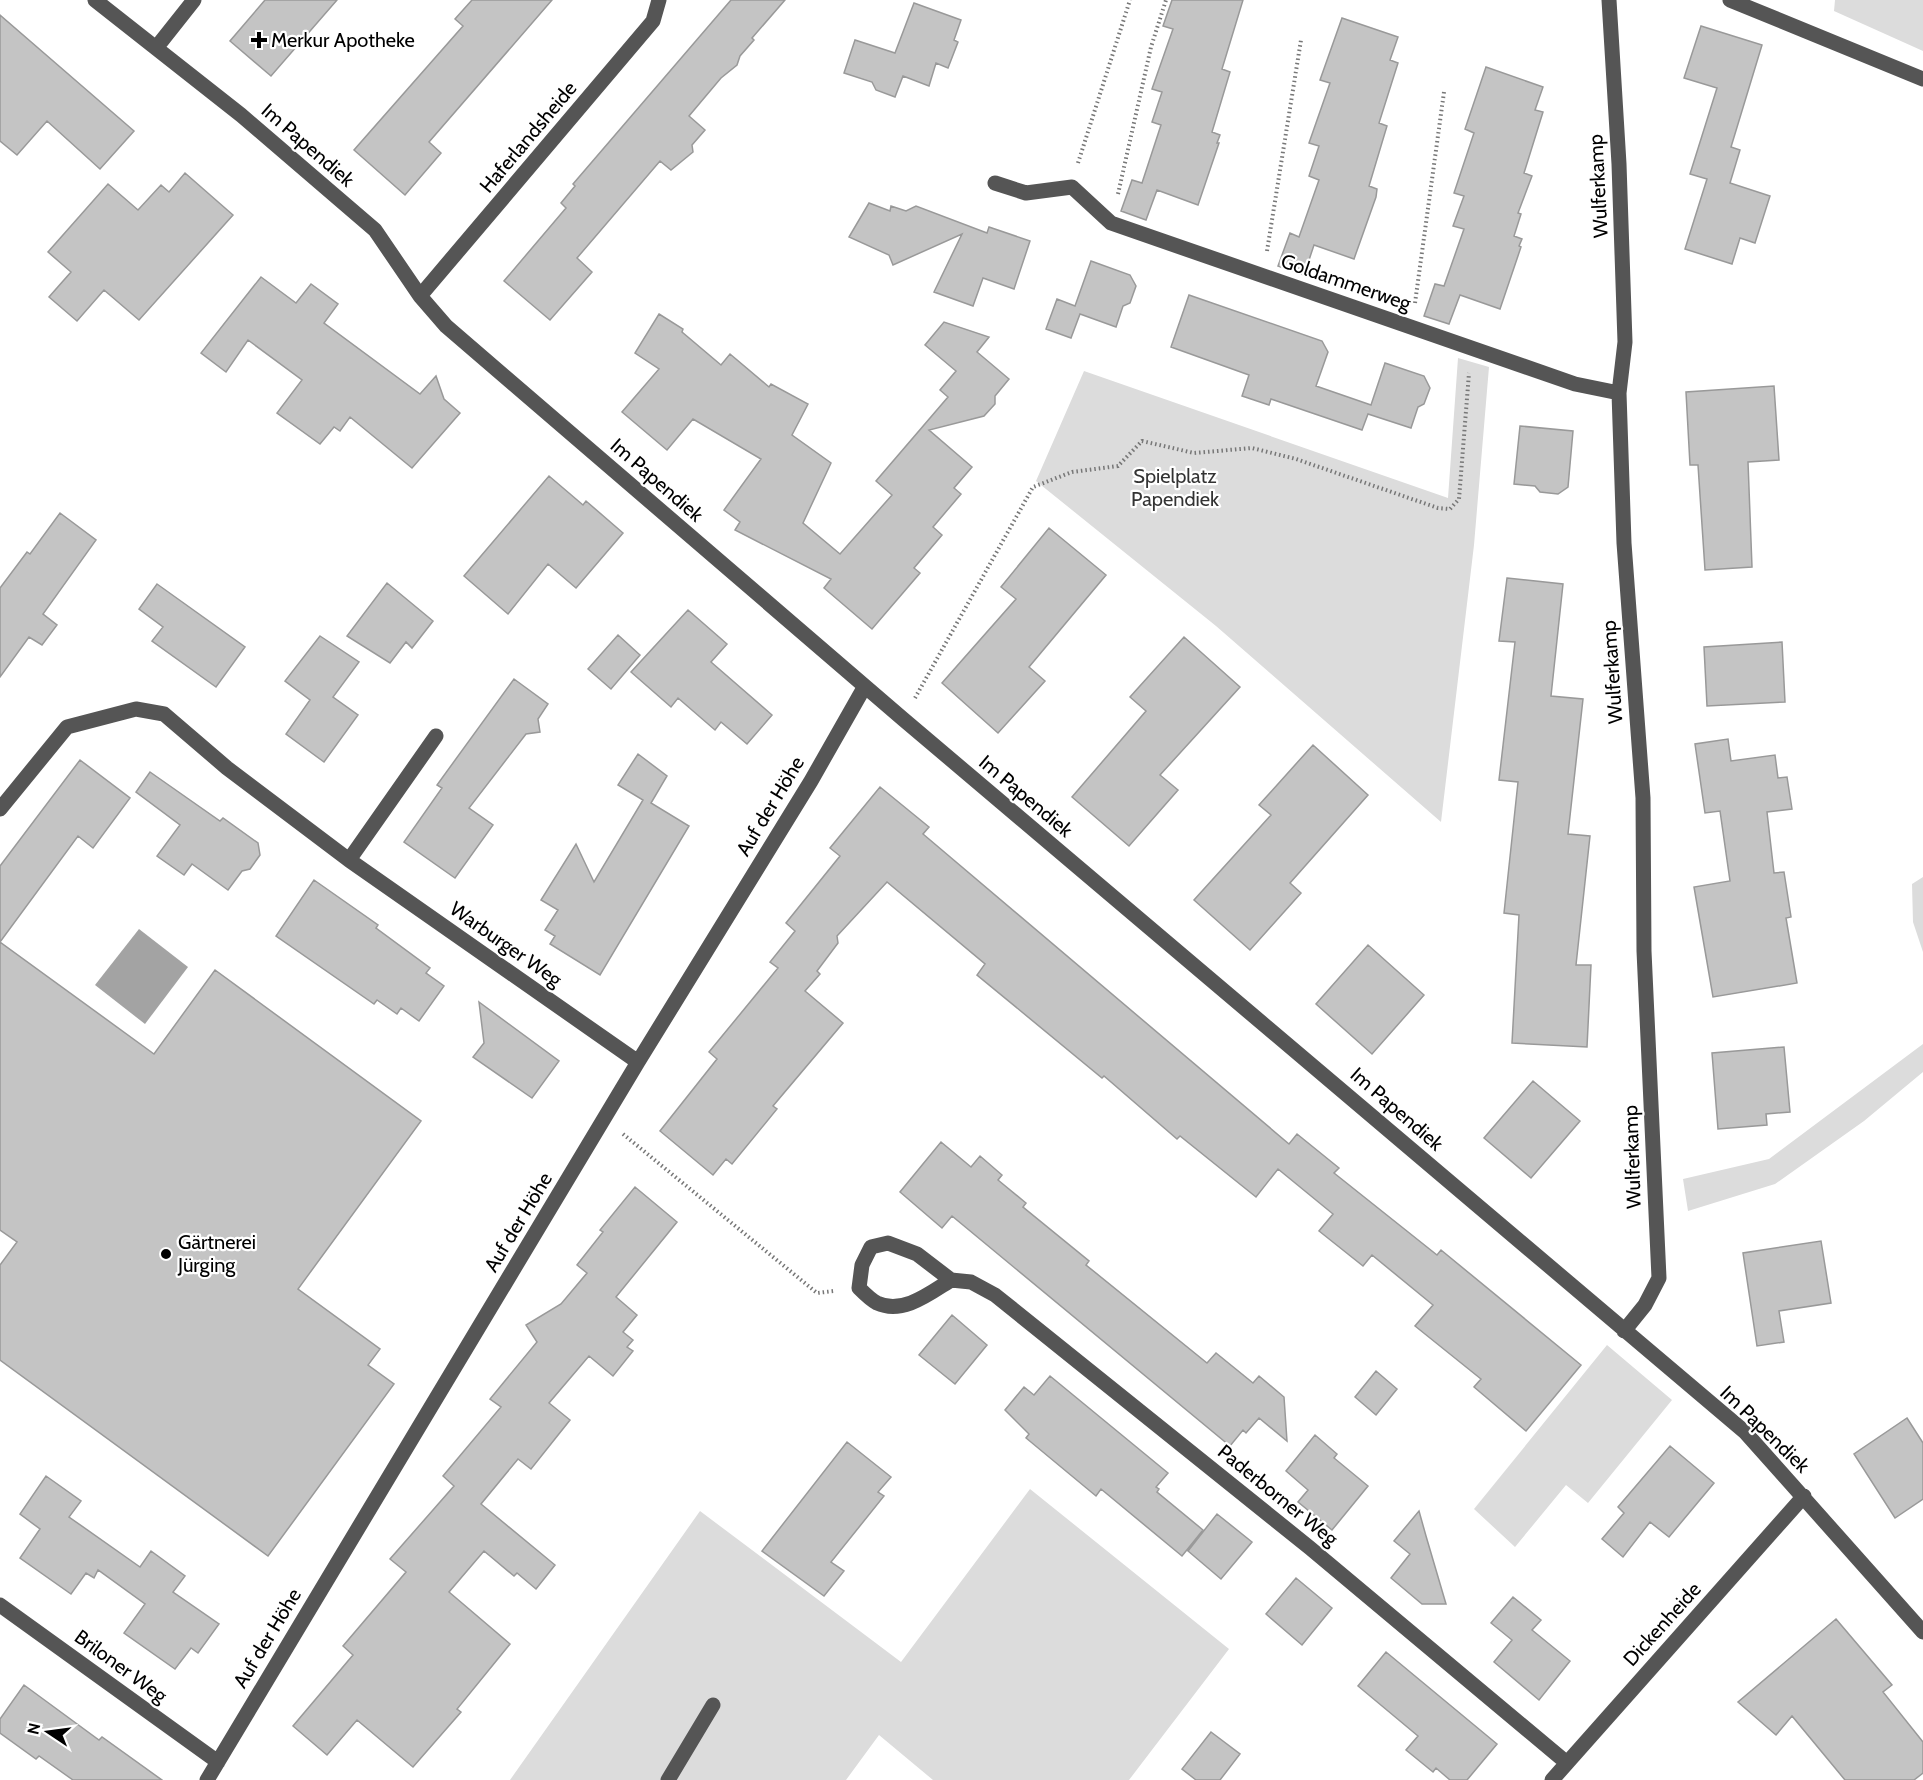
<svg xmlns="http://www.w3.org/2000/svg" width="1923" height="1780" font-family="Cabin,sans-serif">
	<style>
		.green { fill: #dcdcdc }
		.water { fill: #a3a3a3 }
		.building { fill: #c4c4c4; stroke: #999; stroke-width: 1.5 }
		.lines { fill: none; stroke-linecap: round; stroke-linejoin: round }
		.path { stroke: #777; stroke-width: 4; stroke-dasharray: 1.5 3; stroke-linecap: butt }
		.minor { stroke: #555; stroke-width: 15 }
		.poi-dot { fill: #000; stroke: #fff; stroke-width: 2 }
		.labels { text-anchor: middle; stroke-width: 4.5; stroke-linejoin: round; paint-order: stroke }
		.poi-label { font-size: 20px; fill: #000; stroke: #fff; text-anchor: start }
		.street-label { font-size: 20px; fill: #000; stroke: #fff }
		.park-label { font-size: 20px; fill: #333; stroke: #fff }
	</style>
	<rect width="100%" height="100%" fill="#fff"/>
	<!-- green -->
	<path class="green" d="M 1835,0 L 1923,0 L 1923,51 L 1834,11 Z
		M 1458,358 L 1489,367 L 1474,545 L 1441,822 L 1216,626 L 1036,481 L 1084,371 L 1448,498 Z
		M 1923,877 L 1923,952 L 1913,922 L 1912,884 Z
		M 1923,1044 L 1923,1072 L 1864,1121 L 1775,1184 L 1688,1211 L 1683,1179 L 1769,1159 Z
		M 1607,1345 L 1672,1400 L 1588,1503 L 1566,1485 L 1515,1547 L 1474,1509 Z
		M 1030,1489 L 1229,1649 L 1129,1780 L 933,1780 L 879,1735 L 846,1780 L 510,1780 L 700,1511 L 901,1662 Z"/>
	<!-- water -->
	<path class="water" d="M 139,929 L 188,967 L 145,1024 L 95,985 Z"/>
	<!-- building -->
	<path class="building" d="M 265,0 L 337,0 L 271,76 L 230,41 Z
		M 472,0 L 552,0 L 429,142 L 441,153 L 405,195 L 354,150 L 463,26 L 455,19 Z
		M 731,0 L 785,0 L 752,38 L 754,40 L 740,56 L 737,65 L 721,78 L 689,116 L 705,130 L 692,145 L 693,152 L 671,170 L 660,161 L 577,258 L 592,272 L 550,320 L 504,281 L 566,208 L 561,203 L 575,186 L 573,184 Z
		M 1172,0 L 1243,0 L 1222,69 L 1230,72 L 1212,132 L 1220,135 L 1217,143 L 1219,143 L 1198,205 L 1157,190 L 1146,220 L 1121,211 L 1132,180 L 1142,183 L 1161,125 L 1152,122 L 1162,92 L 1152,89 L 1173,29 L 1163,26 Z
		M 914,3 L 961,20 L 954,40 L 958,42 L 948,68 L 936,63 L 929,86 L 903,76 L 895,97 L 876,90 L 872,82 L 844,73 L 855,40 L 895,53 Z
		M 0,15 L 134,131 L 100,169 L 47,121 L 17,155 L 0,141 Z
		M 1342,18 L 1398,37 L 1390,60 L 1398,63 L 1379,123 L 1387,126 L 1369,186 L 1377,189 L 1376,197 L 1354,259 L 1314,245 L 1304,275 L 1278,266 L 1290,233 L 1299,237 L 1319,180 L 1309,176 L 1319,146 L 1309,143 L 1330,83 L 1320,80 Z
		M 1701,26 L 1762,45 L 1731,147 L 1740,150 L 1730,183 L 1770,196 L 1755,243 L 1740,238 L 1732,264 L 1685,249 L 1707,179 L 1690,174 L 1717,88 L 1684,78 Z
		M 1486,67 L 1543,87 L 1535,110 L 1543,112 L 1524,173 L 1532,176 L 1518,213 L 1521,214 L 1514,236 L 1522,239 L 1519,246 L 1521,247 L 1500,309 L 1460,295 L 1449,324 L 1424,316 L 1435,284 L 1444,286 L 1464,229 L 1453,226 L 1464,196 L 1454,193 L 1474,133 L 1465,129 Z
		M 185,173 L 233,215 L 139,320 L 104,290 L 77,321 L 49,297 L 71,272 L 48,252 L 108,184 L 138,210 L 161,185 L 169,192 Z
		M 869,203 L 890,211 L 891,206 L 906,211 L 916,206 L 987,233 L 989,227 L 1030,241 L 1014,289 L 983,278 L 973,306 L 934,292 L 962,234 L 893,265 L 889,255 L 849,237 Z
		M 1091,261 L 1130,275 L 1136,286 L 1130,303 L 1123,306 L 1116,327 L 1080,314 L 1071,338 L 1046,329 L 1057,299 L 1075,306 Z
		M 261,277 L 296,303 L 311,284 L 338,304 L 324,323 L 420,394 L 436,376 L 444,399 L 460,413 L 412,468 L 350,417 L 340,431 L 334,427 L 320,444 L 277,413 L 302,380 L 248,340 L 226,372 L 201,353 Z
		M 1189,295 L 1322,341 L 1328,352 L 1316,386 L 1371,405 L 1385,363 L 1424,376 L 1430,388 L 1424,404 L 1418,407 L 1411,428 L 1368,414 L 1362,430 L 1271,399 L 1269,405 L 1242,396 L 1249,375 L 1171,347 Z
		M 659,314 L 683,329 L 682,332 L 721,365 L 730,354 L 769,387 L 771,384 L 808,404 L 792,435 L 831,463 L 803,523 L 840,554 L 892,495 L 876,481 L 948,397 L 940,390 L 956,371 L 925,345 L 944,322 L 989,337 L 977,352 L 1009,379 L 995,396 L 995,404 L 984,416 L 929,430 L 972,467 L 954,488 L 961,494 L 933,527 L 942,535 L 914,568 L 920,573 L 872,629 L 824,588 L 831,579 L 735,530 L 740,522 L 724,510 L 761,459 L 693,419 L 667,450 L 622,412 L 659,369 L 635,353 Z
		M 1774,386 L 1779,460 L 1748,462 L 1752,567 L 1705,570 L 1698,465 L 1690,465 L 1686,392 Z
		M 1520,426 L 1573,431 L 1568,487 L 1558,494 L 1540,492 L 1535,486 L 1514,484 Z
		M 549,476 L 583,505 L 586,501 L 623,533 L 576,588 L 548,564 L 508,614 L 464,576 Z
		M 60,513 L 96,540 L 43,614 L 57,625 L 42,645 L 29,637 L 0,677 L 0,588 L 27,552 L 30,554 Z
		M 1049,528 L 1106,575 L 1029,667 L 1045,681 L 998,733 L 942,683 L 1016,599 L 1001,587 Z
		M 1507,578 L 1563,584 L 1551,696 L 1583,699 L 1568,834 L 1590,836 L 1576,965 L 1591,965 L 1587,1047 L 1512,1043 L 1519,915 L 1504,913 L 1518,782 L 1499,780 L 1515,642 L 1499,641 Z
		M 387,583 L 433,621 L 412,648 L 406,642 L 390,663 L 347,636 Z
		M 157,584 L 245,647 L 216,687 L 152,641 L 163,627 L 139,609 Z
		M 688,610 L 727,644 L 711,662 L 772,715 L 747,744 L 721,722 L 715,730 L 678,698 L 671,707 L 631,672 Z
		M 618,635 L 640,655 L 611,689 L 588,669 Z
		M 320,636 L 359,662 L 333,697 L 358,715 L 324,762 L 286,734 L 310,700 L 285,681 Z
		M 1184,637 L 1240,687 L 1160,775 L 1178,790 L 1129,846 L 1072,797 L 1146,711 L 1130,697 Z
		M 1782,642 L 1785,702 L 1707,706 L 1704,647 Z
		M 514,679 L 548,704 L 538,719 L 540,732 L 526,734 L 469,808 L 493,825 L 455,878 L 404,842 L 442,788 L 437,785 Z
		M 1728,739 L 1731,761 L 1775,755 L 1778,778 L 1787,777 L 1792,809 L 1767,812 L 1774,873 L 1784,872 L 1791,917 L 1786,918 L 1797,983 L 1713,997 L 1694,887 L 1730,881 L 1720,811 L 1705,813 L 1695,744 Z
		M 1313,745 L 1368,795 L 1290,883 L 1301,893 L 1250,950 L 1194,900 L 1271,815 L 1259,805 Z
		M 638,754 L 667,776 L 651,803 L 689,826 L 600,975 L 550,944 L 555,936 L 545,930 L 558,910 L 541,900 L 576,844 L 594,882 L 643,800 L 618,785 Z
		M 80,760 L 130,798 L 93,848 L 78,836 L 0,942 L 154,1054 L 215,970 L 421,1121 L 298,1289 L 380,1349 L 368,1365 L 394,1384 L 268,1556 L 0,1360 L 0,1265 L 17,1242 L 0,1230 L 0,866 Z
		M 150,772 L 220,821 L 223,818 L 258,843 L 260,855 L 250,869 L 242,871 L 228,890 L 192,864 L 184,875 L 157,856 L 180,825 L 136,792 Z
		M 880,787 L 929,827 L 923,834 L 1289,1144 L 1297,1134 L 1339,1168 L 1334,1173 L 1437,1255 L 1441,1250 L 1581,1365 L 1526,1431 L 1474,1387 L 1481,1379 L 1415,1326 L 1433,1305 L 1372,1255 L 1363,1266 L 1319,1231 L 1333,1214 L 1278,1169 L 1256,1197 L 1180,1136 L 1177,1139 L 1104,1076 L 1102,1078 L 977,975 L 985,964 L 887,882 L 837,936 L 838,943 L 817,971 L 820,974 L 805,991 L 843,1023 L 773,1106 L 777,1109 L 732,1164 L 726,1159 L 713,1175 L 660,1131 L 717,1059 L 709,1052 L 778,968 L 770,962 L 795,931 L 786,923 L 840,856 L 830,848 Z
		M 314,880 L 378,925 L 376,928 L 430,968 L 426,973 L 444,986 L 419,1021 L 401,1008 L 397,1014 L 377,1000 L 374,1004 L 276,936 Z
		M 1368,945 L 1424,995 L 1372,1054 L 1316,1004 Z
		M 479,1002 L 559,1061 L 532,1098 L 473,1057 L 484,1043 Z
		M 1784,1047 L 1790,1112 L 1766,1114 L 1767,1125 L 1718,1129 L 1712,1053 Z
		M 1533,1081 L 1580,1121 L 1531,1178 L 1484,1138 Z
		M 941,1142 L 971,1167 L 980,1156 L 1002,1175 L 998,1180 L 1026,1203 L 1023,1207 L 1089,1261 L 1086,1265 L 1207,1363 L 1216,1353 L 1253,1383 L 1259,1376 L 1284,1397 L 1287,1441 L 1259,1418 L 1246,1433 L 1243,1430 L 1230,1446 L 952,1216 L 942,1228 L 900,1192 Z
		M 635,1187 L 677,1222 L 616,1297 L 637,1315 L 623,1332 L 633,1340 L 627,1347 L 633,1351 L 613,1376 L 589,1356 L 549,1403 L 570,1420 L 531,1469 L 518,1459 L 481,1504 L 555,1565 L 536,1589 L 517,1573 L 514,1576 L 484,1551 L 449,1592 L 510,1644 L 457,1709 L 461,1712 L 413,1767 L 357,1720 L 327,1755 L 293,1726 L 353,1655 L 343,1646 L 406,1572 L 390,1559 L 454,1486 L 443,1476 L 501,1407 L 490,1399 L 537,1342 L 526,1325 L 561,1304 L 587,1273 L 577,1265 L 603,1232 L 600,1230 Z
		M 1821,1241 L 1831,1303 L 1779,1311 L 1784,1342 L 1757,1346 L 1743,1253 Z
		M 952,1315 L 987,1345 L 955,1384 L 919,1355 Z
		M 1376,1371 L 1397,1389 L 1376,1415 L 1355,1397 Z
		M 1050,1376 L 1168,1473 L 1156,1487 L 1159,1489 L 1157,1492 L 1203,1530 L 1182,1556 L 1101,1489 L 1096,1496 L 1026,1438 L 1029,1434 L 1005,1410 L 1024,1387 L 1034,1395 Z
		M 1907,1418 L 1923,1443 L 1923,1499 L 1895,1518 L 1854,1454 Z
		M 1315,1435 L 1337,1454 L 1334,1458 L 1368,1486 L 1332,1530 L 1298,1502 L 1308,1490 L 1286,1471 Z
		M 847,1442 L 891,1477 L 878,1492 L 884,1496 L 831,1562 L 844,1571 L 824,1596 L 762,1551 Z
		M 1670,1446 L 1714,1483 L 1669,1537 L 1650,1522 L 1623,1557 L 1602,1539 L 1624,1513 L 1618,1507 Z
		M 46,1476 L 81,1501 L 69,1517 L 140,1567 L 151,1551 L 185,1576 L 173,1592 L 219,1624 L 198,1653 L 191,1648 L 175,1669 L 124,1633 L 145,1604 L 98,1570 L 94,1578 L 86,1573 L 71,1594 L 20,1558 L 40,1529 L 20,1514 Z
		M 1419,1511 L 1426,1536 L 1446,1604 L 1422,1604 L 1391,1578 L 1410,1554 L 1394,1541 Z
		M 1217,1514 L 1252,1542 L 1221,1579 L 1188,1551 Z
		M 1296,1578 L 1332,1608 L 1302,1645 L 1266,1614 Z
		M 1513,1597 L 1541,1620 L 1532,1630 L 1570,1661 L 1539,1700 L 1494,1662 L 1512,1640 L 1491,1623 Z
		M 1836,1619 L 1892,1685 L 1883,1692 L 1923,1742 L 1923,1773 L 1914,1780 L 1845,1780 L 1792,1716 L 1776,1735 L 1738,1702 Z
		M 1386,1652 L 1497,1744 L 1467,1780 L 1450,1780 L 1436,1768 L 1433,1772 L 1406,1750 L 1418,1736 L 1358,1686 Z
		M 24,1685 L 99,1740 L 102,1737 L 162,1780 L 73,1780 L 39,1756 L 36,1759 L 0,1733 L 0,1719 Z
		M 1211,1732 L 1240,1754 L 1220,1780 L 1196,1780 L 1182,1769 Z"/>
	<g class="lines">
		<!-- path -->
		<path class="path" d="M 1078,163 L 1130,0
			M 1118,194 L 1151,47 L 1166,0
			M 1267,251 L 1301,40
			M 1415,303 L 1444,92
			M 915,698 L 1033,487 L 1072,472 L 1118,466 L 1142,441 L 1194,453 L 1252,448 L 1296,459 L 1438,508 L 1450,509 L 1459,499 L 1469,373
			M 623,1134 L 817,1293 L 834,1291"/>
		<!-- minor -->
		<path class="minor" d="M 95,0 L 241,115 L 375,230 L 420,296 L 446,326 L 903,719 L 1745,1432 L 1923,1632
			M 1609,0 L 1619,164 L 1625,342 L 1619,393 L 1624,543 L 1643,798 L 1644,951 L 1659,1278 L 1645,1305 L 1624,1331
			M 1730,0 L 1923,79
			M 156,48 L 194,0
			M 995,183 L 1026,193 L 1072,187 L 1111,223 L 1575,384 L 1619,393
			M 420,296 L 653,21 L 659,0
			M 0,809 L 67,727 L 136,709 L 164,714 L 227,768 L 349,860 L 638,1062
			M 349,860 L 436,736
			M 951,1280 C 930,1293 903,1315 877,1303 C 871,1300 864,1293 859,1288 L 862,1265 L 871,1247 L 888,1243 L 917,1254 L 951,1280 L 971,1282 L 995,1295 L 1310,1548 L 1567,1763
			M 0,1605 L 218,1762
			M 207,1780 L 638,1062 L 811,781 L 865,686
			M 668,1780 L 713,1705
			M 1552,1780 L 1804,1496"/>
	</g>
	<!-- markers -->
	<g class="poi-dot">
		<path d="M256 31h6v6h6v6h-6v6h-6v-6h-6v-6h6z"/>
		<circle cx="166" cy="1254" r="6"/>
	</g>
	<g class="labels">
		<!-- poi labels -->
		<g class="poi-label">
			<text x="271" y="47">Merkur Apotheke</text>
			<text x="178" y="1249">Gärtnerei<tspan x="178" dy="23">Jürging</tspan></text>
		</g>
		<!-- street labels -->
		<g class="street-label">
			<text transform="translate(528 137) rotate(-50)" y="7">Haferlandsheide</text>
			<text transform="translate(308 145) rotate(41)" y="7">Im Papendiek</text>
			<text transform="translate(1598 186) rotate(-93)" y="7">Wulferkamp</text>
			<text transform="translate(1346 282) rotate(19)" y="7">Goldammerweg</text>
			<text transform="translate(657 480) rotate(41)" y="7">Im Papendiek</text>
			<text transform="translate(1612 672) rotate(-94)" y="7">Wulferkamp</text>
			<text transform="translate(1026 796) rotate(40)" y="7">Im Papendiek</text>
			<text transform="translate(770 806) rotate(-59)" y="7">Auf der Höhe</text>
			<text transform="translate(506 944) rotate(35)" y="7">Warburger Weg</text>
			<text transform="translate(1397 1109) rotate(41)" y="7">Im Papendiek</text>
			<text transform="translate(1632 1157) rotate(-92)" y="7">Wulferkamp</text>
			<text transform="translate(518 1222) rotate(-59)" y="7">Auf der Höhe</text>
			<text transform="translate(1765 1429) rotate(44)" y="7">Im Papendiek</text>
			<text transform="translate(1278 1495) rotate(39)" y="7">Paderborner Weg</text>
			<text transform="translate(1662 1624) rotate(-48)" y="7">Dickenheide</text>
			<text transform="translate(267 1638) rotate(-59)" y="7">Auf der Höhe</text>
			<text transform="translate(121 1666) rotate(36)" y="7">Briloner Weg</text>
		</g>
		<!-- park labels -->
		<g class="park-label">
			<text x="1175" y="483">Spielplatz<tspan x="1175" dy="23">Papendiek</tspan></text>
		</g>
	</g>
	<!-- north arrow -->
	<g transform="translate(48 1732) rotate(283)" stroke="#ffffff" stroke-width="4.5" paint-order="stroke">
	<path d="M0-4.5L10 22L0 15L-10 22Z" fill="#000000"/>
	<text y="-9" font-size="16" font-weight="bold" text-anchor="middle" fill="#000000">N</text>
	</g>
</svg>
